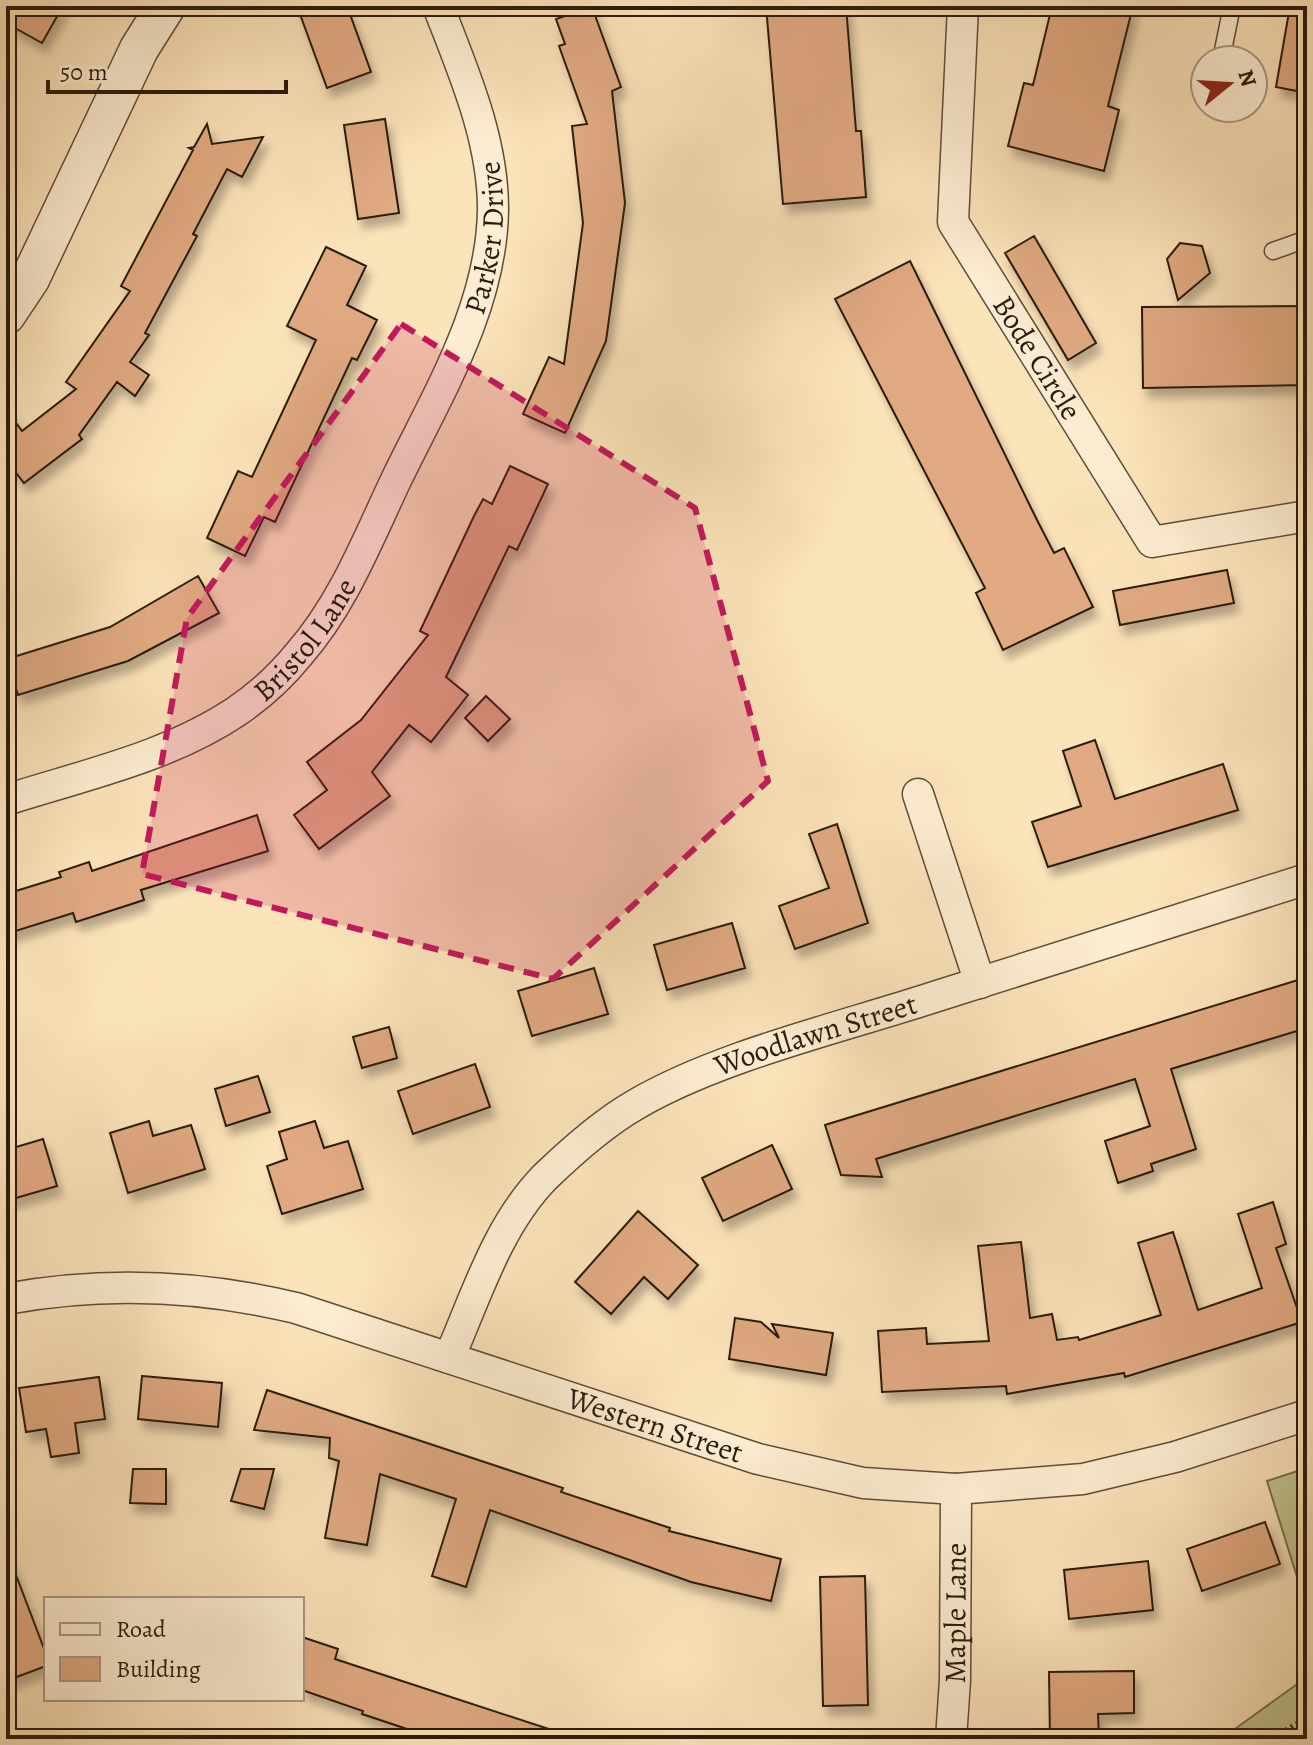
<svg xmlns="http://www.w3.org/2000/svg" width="1313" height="1745" font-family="Alegreya,serif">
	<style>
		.green { fill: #c1c48e; stroke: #76704e; stroke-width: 2 }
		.building { fill: #e0a981; stroke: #2a1b0f; stroke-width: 2; filter: url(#shadow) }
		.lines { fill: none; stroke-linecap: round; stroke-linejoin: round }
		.service-casing { stroke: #5e4d3a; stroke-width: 19 }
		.minor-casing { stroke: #5e4d3a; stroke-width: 33 }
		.tertiary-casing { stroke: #5e4d3a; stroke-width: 41 }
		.path { stroke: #2a1b0f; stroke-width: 5; stroke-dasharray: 2 4; stroke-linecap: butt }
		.service { stroke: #fdedd2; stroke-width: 16 }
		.minor { stroke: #fdedd2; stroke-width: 30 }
		.tertiary { stroke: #fdedd2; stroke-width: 38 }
		.marked { fill: #c2185b; fill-opacity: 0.2; stroke: #c2185b; stroke-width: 6; stroke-dasharray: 16 10; stroke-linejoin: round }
		.labels { text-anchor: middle; stroke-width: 8; stroke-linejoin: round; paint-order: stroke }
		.street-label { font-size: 30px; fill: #2a1b0f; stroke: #fdedd2 }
	</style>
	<defs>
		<filter id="shadow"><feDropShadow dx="5" dy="9" stdDeviation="4" flood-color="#0004"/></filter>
	</defs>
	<rect width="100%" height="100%" fill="#fce4ba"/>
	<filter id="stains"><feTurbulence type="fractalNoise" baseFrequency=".0025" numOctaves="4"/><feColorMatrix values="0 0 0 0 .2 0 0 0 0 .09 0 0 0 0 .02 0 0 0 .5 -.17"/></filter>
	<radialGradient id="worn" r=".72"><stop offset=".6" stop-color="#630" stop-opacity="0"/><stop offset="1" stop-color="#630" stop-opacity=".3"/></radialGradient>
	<!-- green -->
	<path class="green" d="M 1307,1468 L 1307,1609 L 1267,1481 Z
		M 1307,1677 L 1307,1739 L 1223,1739 L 1232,1731 Z"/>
	<!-- building -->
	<path class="building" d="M 6,6 L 63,6 L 42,43 L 6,23 Z
		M 297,6 L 347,6 L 371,72 L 327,88 Z
		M 766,6 L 846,6 L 856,131 L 861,131 L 866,197 L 783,204 Z
		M 1052,6 L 1133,6 L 1108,106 L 1119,110 L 1104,171 L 1008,146 L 1024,83 L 1033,85 Z
		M 1290,6 L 1307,6 L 1307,93 L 1276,87 Z
		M 592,7 L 621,87 L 612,91 L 625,203 L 606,341 L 565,433 L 523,414 L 549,357 L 564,364 L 583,223 L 572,126 L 587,124 L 559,46 L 565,44 L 556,19 Z
		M 385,119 L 399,213 L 358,219 L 344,125 Z
		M 207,124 L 212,144 L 263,137 L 242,177 L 227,169 L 193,234 L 197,236 L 145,333 L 149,335 L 130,362 L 149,375 L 135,396 L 117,382 L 79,435 L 82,439 L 24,483 L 6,460 L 6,409 L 22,431 L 76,389 L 66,382 L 130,291 L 121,286 L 193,150 L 189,148 L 194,147 Z
		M 1034,236 L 1096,343 L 1068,360 L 1005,253 Z
		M 1180,243 L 1202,246 L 1210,273 L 1178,300 L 1167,259 Z
		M 326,247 L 366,266 L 347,305 L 377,320 L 357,360 L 352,358 L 275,522 L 264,517 L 245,556 L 207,538 L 238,471 L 252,477 L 316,340 L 287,326 Z
		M 910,261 L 1037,520 L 1054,553 L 1064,548 L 1093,607 L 1003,650 L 976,593 L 985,588 L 835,299 Z
		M 1307,306 L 1307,385 L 1143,388 L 1142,307 Z
		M 510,466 L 548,484 L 517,550 L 509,546 L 446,677 L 468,695 L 431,742 L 409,725 L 372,772 L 390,796 L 319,849 L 294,815 L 327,790 L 307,762 L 361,720 L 428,635 L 420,631 L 474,516 L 483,499 L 492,504 Z
		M 1227,570 L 1234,603 L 1120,625 L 1113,591 Z
		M 198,576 L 219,613 L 128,661 L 18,695 L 7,659 L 110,627 Z
		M 486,696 L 510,719 L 488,741 L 465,718 Z
		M 1095,740 L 1115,799 L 1223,764 L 1238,810 L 1048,867 L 1032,822 L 1081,806 L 1063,751 Z
		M 257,815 L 268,851 L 141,890 L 144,900 L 76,922 L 73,913 L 6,934 L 6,894 L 61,877 L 59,872 L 89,862 L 92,871 Z
		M 837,824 L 868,923 L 795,949 L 779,906 L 829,888 L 809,834 Z
		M 732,923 L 745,968 L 667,990 L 654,945 Z
		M 594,968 L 608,1014 L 532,1036 L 518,991 Z
		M 1298,980 L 1307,1008 L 1307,1028 L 1171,1069 L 1196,1149 L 1151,1164 L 1153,1171 L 1118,1183 L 1105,1141 L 1150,1126 L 1135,1079 L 876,1159 L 882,1177 L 841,1175 L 825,1125 Z
		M 389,1027 L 397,1058 L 362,1068 L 353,1037 Z
		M 475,1064 L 490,1107 L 413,1134 L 398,1091 Z
		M 258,1076 L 270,1112 L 226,1126 L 215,1089 Z
		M 149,1121 L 153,1136 L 191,1125 L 205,1169 L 128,1193 L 110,1133 Z
		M 315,1121 L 324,1148 L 348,1141 L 363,1189 L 282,1214 L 267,1166 L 287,1159 L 279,1132 Z
		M 43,1139 L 57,1186 L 6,1201 L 6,1150 Z
		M 772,1145 L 792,1189 L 723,1221 L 702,1178 Z
		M 1273,1202 L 1286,1244 L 1276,1248 L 1302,1322 L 1125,1377 L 1124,1373 L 1007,1394 L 1006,1386 L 882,1392 L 878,1331 L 926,1328 L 927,1344 L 989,1341 L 978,1246 L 1021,1242 L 1030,1318 L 1052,1314 L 1057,1340 L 1078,1337 L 1079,1340 L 1161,1315 L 1138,1243 L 1173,1232 L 1198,1310 L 1262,1288 L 1238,1214 Z
		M 638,1211 L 698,1265 L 668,1299 L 644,1277 L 611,1314 L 575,1282 Z
		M 735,1318 L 761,1322 L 779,1338 L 772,1324 L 833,1333 L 826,1375 L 729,1359 Z
		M 142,1376 L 222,1383 L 218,1427 L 138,1419 Z
		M 99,1377 L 105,1419 L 75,1423 L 79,1453 L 51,1457 L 46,1429 L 26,1432 L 19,1388 Z
		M 267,1390 L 563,1488 L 561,1492 L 670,1528 L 669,1531 L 781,1559 L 771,1601 L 691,1582 L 490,1510 L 466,1587 L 432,1576 L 456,1499 L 380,1474 L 367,1545 L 325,1538 L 339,1461 L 329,1458 L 330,1438 L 254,1430 Z
		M 133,1469 L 166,1469 L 166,1504 L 130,1503 Z
		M 241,1469 L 274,1469 L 264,1509 L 231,1501 Z
		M 1265,1522 L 1280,1564 L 1202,1591 L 1187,1549 Z
		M 8,1554 L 46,1654 L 46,1666 L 6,1681 Z
		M 1148,1561 L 1153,1610 L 1069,1619 L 1064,1570 Z
		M 865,1576 L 868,1705 L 823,1706 L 820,1577 Z
		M 302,1637 L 338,1649 L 335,1659 L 564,1734 L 563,1739 L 437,1739 L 362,1714 L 363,1711 L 302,1690 Z
		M 1134,1671 L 1134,1713 L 1098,1714 L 1099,1739 L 1050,1739 L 1049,1672 Z"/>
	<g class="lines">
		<defs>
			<path id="service" d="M 1221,60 L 1232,6
				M 1273,251 L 1307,239"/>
			<g id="minor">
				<path id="s1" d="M 963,6 L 953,222 L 1152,542 L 1307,516"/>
				<path d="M 918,794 L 980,983"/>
				<path id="s2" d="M 6,800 C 84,775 169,757 237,711 C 259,696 282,675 299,654 C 343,604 368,539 396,480 C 437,395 492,307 493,209 C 493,138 463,71 438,6"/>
				<path id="s3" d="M 6,1299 C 104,1281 200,1285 296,1308 L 758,1459 L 863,1483 L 956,1489 L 1083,1479 L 1175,1457 L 1307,1415"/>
				<path id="s4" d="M 449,1358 C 476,1297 497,1226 545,1177 C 572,1151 602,1124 635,1105 C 716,1057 839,1028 931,998 C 1056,958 1182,919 1307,879"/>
				<path id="s5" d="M 951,1739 L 955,1680 L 956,1489"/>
			</g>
			<path id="tertiary" d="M 6,315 L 30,279 L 139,49 L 166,6"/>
		</defs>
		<!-- service casing -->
		<use href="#service" class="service-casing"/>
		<!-- minor casing -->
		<use href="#minor" class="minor-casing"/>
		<!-- tertiary casing -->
		<use href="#tertiary" class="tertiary-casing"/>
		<!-- path -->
		<path class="path" d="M 1270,1739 L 1307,1718"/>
		<!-- service -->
		<use href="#service" class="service"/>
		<!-- minor -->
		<use href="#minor" class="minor"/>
		<!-- tertiary -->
		<use href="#tertiary" class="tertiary"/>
	</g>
	<!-- marked area -->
	<path class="marked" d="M 401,324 L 695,508 L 768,781 L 553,979 L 142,874 L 187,618 Z"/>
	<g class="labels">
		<!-- street labels -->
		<g class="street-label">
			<text dy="10" stroke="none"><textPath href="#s2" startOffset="794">Parker Drive</textPath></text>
			<text dy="10" stroke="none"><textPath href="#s1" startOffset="376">Bode Circle</textPath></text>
			<text dy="10" stroke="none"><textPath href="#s2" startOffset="348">Bristol Lane</textPath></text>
			<text dy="10" stroke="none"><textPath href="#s4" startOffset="516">Woodlawn Street</textPath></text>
			<text dy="10" stroke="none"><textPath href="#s3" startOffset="670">Western Street</textPath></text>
			<text dy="10" stroke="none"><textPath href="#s5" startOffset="126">Maple Lane</textPath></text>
		</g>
	</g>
	<!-- margin -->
	<rect width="1313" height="1745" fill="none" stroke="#fce4ba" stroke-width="32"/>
	<rect x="8" y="8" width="1297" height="1729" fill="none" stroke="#2a1b0f" stroke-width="4"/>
	<rect x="16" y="16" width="1281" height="1713" fill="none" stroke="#2a1b0f" stroke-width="2"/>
	<!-- legend -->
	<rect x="44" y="1597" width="260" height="104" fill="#fdedd2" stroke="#a99984" stroke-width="2"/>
	<rect x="60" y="1623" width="40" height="12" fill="#fdedd2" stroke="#a99984" stroke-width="2"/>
	<text x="116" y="1637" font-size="24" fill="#2a1b0f">Road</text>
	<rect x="60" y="1657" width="40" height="24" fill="#e0a981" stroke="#a99984" stroke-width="2"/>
	<text x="116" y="1677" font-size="24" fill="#2a1b0f">Building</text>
	<!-- north arrow -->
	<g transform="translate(1229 84) rotate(72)"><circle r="38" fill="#fdedd2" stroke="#a99984" stroke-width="2"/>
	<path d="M0-6L14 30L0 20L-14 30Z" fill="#8f2418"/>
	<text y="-12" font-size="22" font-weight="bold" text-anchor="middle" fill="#2a1b0f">N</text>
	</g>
	<!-- scale -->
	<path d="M48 80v12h238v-12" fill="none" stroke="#2a1b0f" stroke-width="4"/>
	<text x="60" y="80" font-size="24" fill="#2a1b0f" stroke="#fdedd2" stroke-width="6" paint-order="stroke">50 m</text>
	<rect width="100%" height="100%" filter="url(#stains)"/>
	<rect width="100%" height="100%" fill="url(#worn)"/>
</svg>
